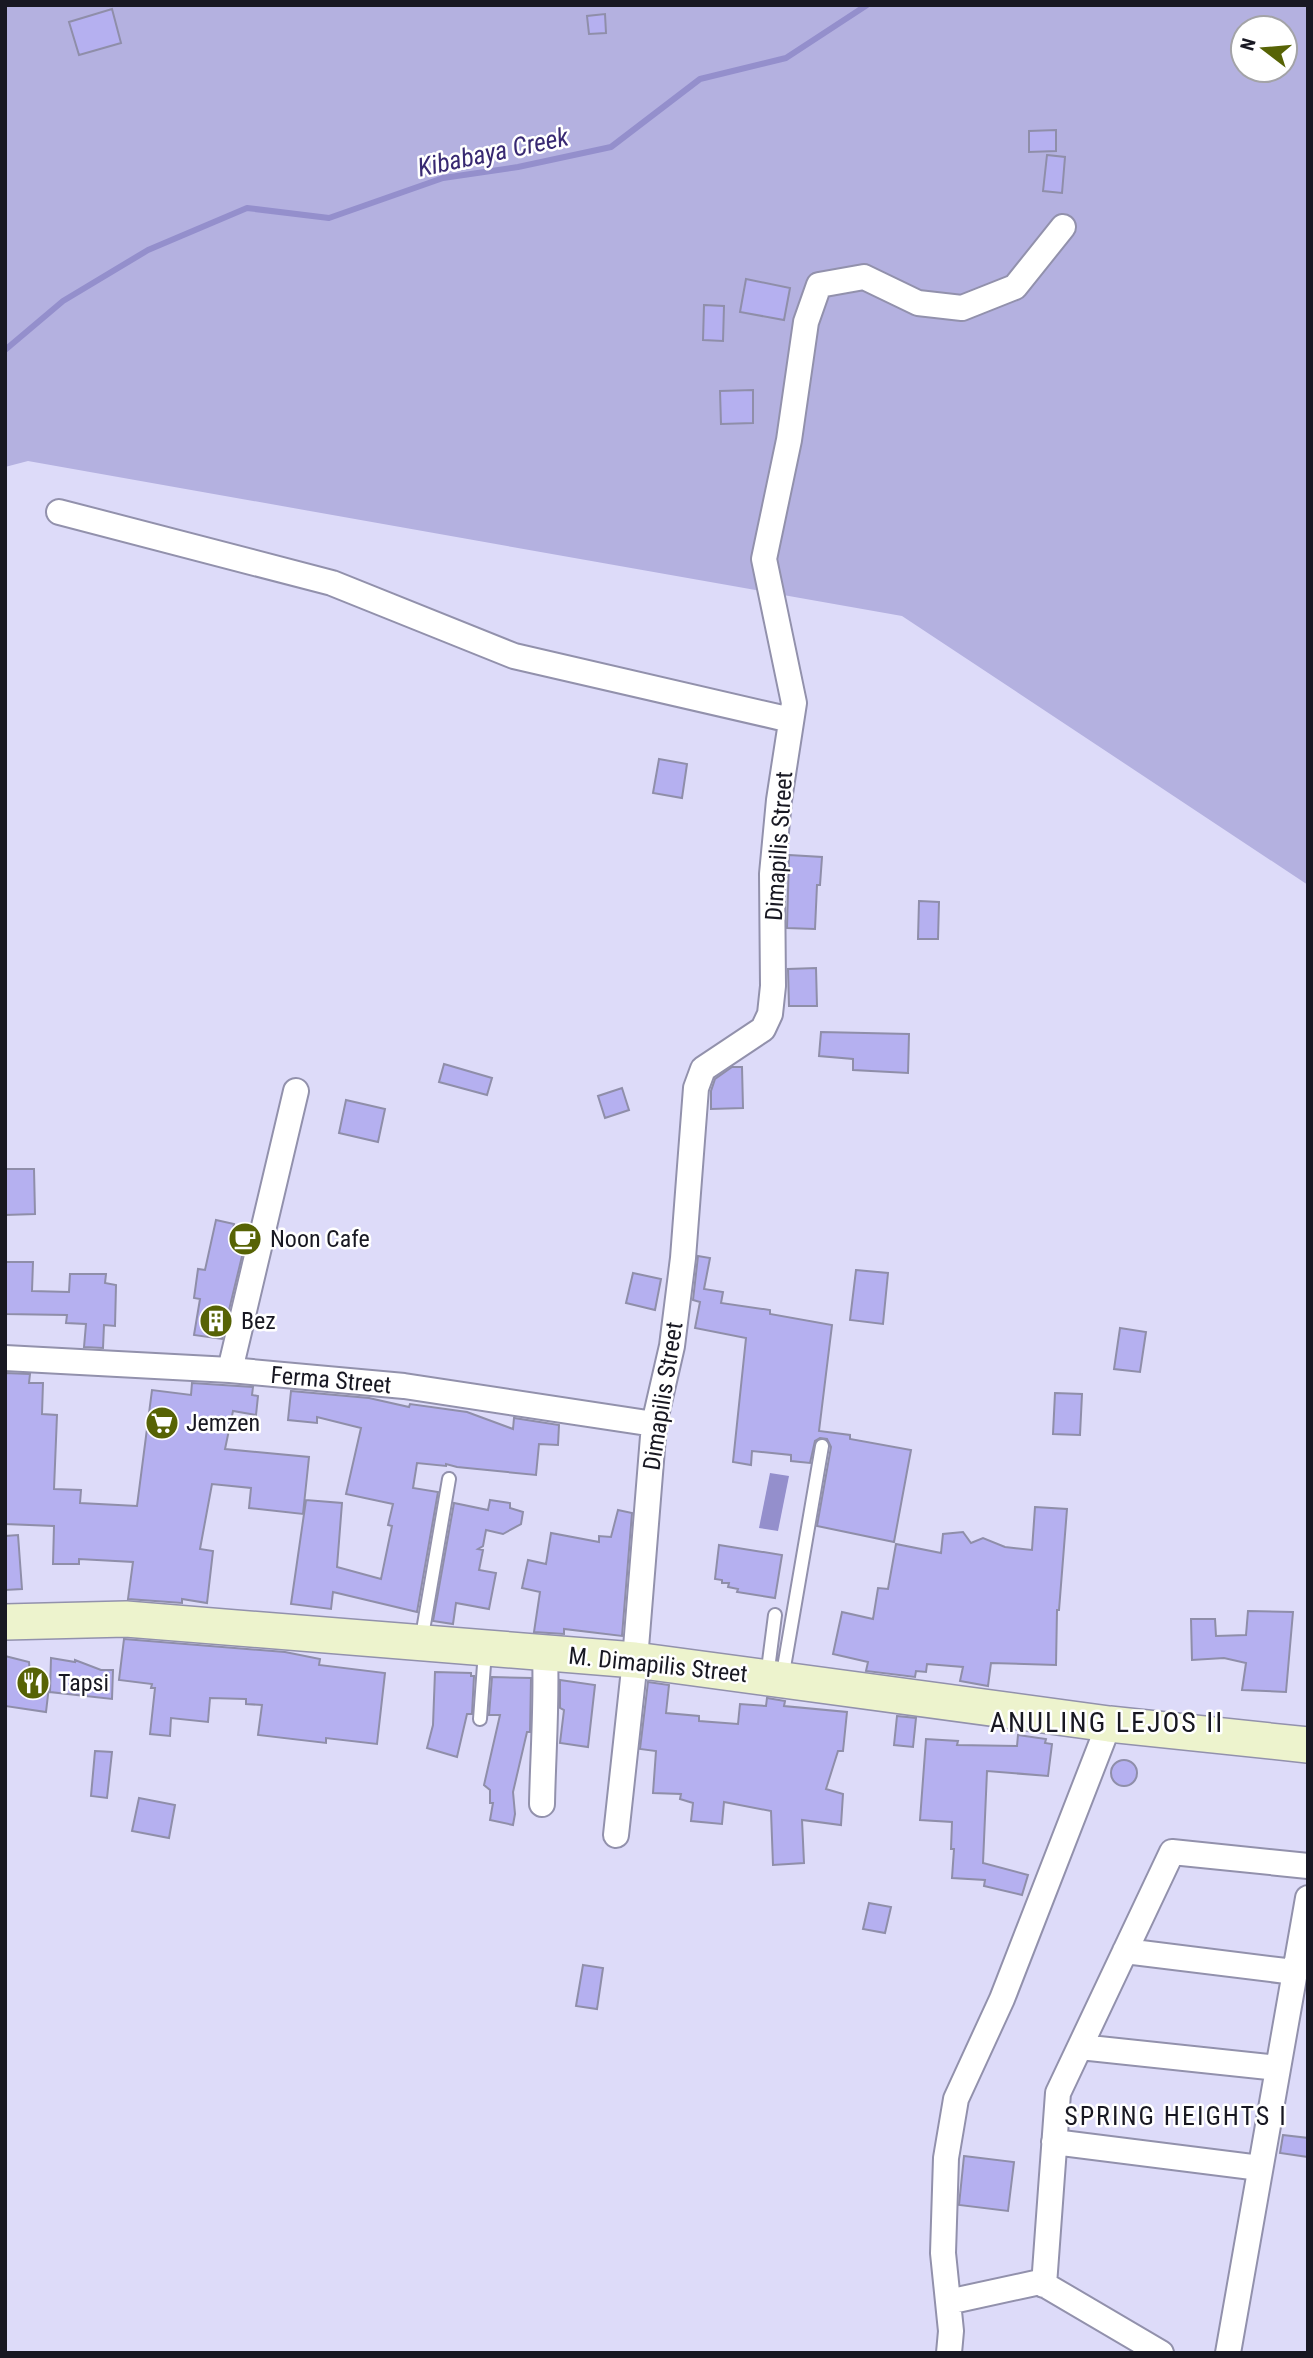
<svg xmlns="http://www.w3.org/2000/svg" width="1313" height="2358" font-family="'Roboto Condensed',sans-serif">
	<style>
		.green { fill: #b4b1e0; fill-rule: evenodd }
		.water { fill: #948fcc }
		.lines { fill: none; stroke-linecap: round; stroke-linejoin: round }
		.stream { stroke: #948fcc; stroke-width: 6 }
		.building { fill: #b5b0f0; stroke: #8f8ea9; stroke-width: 2 }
		.service-casing { stroke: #9291ac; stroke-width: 16 }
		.minor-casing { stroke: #9291ac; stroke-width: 28 }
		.secondary-casing { stroke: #9291ac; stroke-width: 38 }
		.service { stroke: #fff; stroke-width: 12 }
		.minor { stroke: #fff; stroke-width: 24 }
		.secondary { stroke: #edf3cd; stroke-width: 35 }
		.labels { text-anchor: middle; stroke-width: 5; stroke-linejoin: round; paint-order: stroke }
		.street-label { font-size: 24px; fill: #181822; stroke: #fff }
		.poi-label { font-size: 24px; fill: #181822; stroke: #fff; text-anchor: start }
		.water-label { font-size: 26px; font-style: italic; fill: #382972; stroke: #fff }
		.neighbourhood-label { font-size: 26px; letter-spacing: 2px; fill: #181822; stroke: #fff }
		.quarter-label { font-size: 28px; letter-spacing: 2px; fill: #181822; stroke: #fff }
	</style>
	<rect width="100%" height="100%" fill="#dddbf9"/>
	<!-- green -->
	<path class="green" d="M 5,5 L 1308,5 L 1308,885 L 902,616 L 28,461 L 5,467 ZM 1243,28 L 1285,28 L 1285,70 L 1243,70 Z"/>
	<!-- water -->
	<path class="water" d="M 770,1473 L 789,1476 L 778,1531 L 759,1528 Z"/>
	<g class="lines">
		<!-- stream -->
		<path class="stream" d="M 5,350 L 63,301 L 148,250 L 247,208 L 329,218 L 443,178 L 518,167 L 611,147 L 700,79 L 786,58 L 867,5"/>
	</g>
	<!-- building -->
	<path class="building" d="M 112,9 L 121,43 L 79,55 L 69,22 Z
		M 605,14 L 606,33 L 589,34 L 587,16 Z
		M 1056,130 L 1056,151 L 1029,152 L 1029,131 Z
		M 1047,155 L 1065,157 L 1062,193 L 1043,191 Z
		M 746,279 L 790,288 L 784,320 L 740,312 Z
		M 704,305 L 724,306 L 723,341 L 703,340 Z
		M 753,390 L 753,423 L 721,424 L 720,391 Z
		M 659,759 L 687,764 L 682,798 L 653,793 Z
		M 789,855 L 822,857 L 820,885 L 817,885 L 815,929 L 787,928 Z
		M 919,901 L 939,902 L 938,939 L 918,939 Z
		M 816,968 L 817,1006 L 789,1006 L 788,969 Z
		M 821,1032 L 909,1034 L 908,1073 L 853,1070 L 853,1059 L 819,1056 Z
		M 444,1064 L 492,1078 L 487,1095 L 439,1082 Z
		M 732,1067 L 742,1067 L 743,1108 L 711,1109 L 711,1091 L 715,1079 Z
		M 622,1088 L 629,1110 L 605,1118 L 598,1096 Z
		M 346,1100 L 385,1109 L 378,1142 L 339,1133 Z
		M 5,1169 L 34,1169 L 35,1214 L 5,1215 Z
		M 216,1220 L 234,1224 L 230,1245 L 244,1248 L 222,1339 L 194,1335 L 200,1299 L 194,1298 L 198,1269 L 205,1270 Z
		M 698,1256 L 710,1258 L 704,1289 L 723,1292 L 721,1303 L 770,1310 L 770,1314 L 832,1325 L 819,1431 L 850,1435 L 850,1439 L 911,1450 L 894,1542 L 817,1526 L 831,1447 L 827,1439 L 820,1438 L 815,1441 L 810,1463 L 791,1461 L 791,1455 L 752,1451 L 751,1465 L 733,1462 L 746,1338 L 695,1328 L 700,1302 L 693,1300 Z
		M 5,1262 L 33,1262 L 32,1291 L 69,1292 L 70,1274 L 106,1274 L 105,1283 L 116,1285 L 115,1326 L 104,1325 L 103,1348 L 84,1347 L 86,1324 L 66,1323 L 67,1315 L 5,1314 Z
		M 856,1270 L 888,1273 L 883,1324 L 850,1320 Z
		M 633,1273 L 661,1279 L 655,1310 L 626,1303 Z
		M 1120,1328 L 1146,1332 L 1140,1372 L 1114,1369 Z
		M 5,1373 L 30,1374 L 29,1383 L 43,1383 L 42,1414 L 57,1415 L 54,1489 L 81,1490 L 80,1503 L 137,1506 L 152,1390 L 191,1395 L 192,1383 L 253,1387 L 252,1395 L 258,1396 L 256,1415 L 233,1411 L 225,1449 L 309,1457 L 303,1514 L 249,1508 L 251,1488 L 212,1484 L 200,1549 L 213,1551 L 207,1603 L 182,1599 L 182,1603 L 128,1599 L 133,1562 L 79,1559 L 79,1564 L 53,1564 L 54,1526 L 5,1524 Z
		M 291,1391 L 369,1398 L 409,1407 L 410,1404 L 467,1412 L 513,1429 L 514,1418 L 559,1425 L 558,1445 L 539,1444 L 536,1475 L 457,1467 L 446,1464 L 446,1466 L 417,1463 L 413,1488 L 438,1492 L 417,1612 L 333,1592 L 331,1609 L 291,1604 L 306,1500 L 342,1503 L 337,1567 L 381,1579 L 392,1526 L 388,1525 L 393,1504 L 346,1494 L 361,1428 L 317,1417 L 317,1423 L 288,1420 Z
		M 1055,1393 L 1082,1394 L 1080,1435 L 1053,1434 Z
		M 490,1500 L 510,1503 L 510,1508 L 523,1512 L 521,1524 L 503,1534 L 486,1530 L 483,1546 L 478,1549 L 483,1550 L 479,1570 L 496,1573 L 489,1609 L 456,1603 L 453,1624 L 433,1621 L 454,1503 L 488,1510 Z
		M 1035,1507 L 1067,1509 L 1059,1610 L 1057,1610 L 1056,1665 L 991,1663 L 988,1686 L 960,1681 L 963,1667 L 927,1664 L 926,1672 L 916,1671 L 915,1677 L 866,1671 L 868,1662 L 833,1654 L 842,1612 L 873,1619 L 878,1588 L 888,1589 L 896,1544 L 941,1553 L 943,1534 L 963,1532 L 971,1543 L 983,1538 L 1005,1547 L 1032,1550 Z
		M 618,1510 L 632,1513 L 622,1636 L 564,1629 L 564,1634 L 534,1632 L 540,1592 L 522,1588 L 528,1560 L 546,1564 L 551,1533 L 599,1542 L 599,1536 L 611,1537 Z
		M 18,1535 L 22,1589 L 5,1590 L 5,1536 Z
		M 719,1545 L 782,1555 L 775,1598 L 737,1592 L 738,1589 L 728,1587 L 729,1583 L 722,1583 L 722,1580 L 715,1579 Z
		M 1248,1611 L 1293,1612 L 1286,1692 L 1242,1690 L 1246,1663 L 1224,1658 L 1192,1660 L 1191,1619 L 1215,1619 L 1216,1636 L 1246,1635 Z
		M 124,1639 L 285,1652 L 320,1659 L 319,1665 L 385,1673 L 377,1744 L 326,1738 L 326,1743 L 258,1735 L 262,1705 L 246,1704 L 246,1699 L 210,1698 L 208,1722 L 171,1718 L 170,1736 L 150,1734 L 155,1688 L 151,1688 L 152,1684 L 119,1680 Z
		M 5,1656 L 29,1662 L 31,1687 L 49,1686 L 46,1712 L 5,1706 Z
		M 51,1658 L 75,1662 L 75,1660 L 101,1670 L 113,1670 L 112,1699 L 50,1692 Z
		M 435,1672 L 471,1673 L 471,1676 L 474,1676 L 472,1714 L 467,1714 L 457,1757 L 427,1748 L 433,1725 Z
		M 492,1677 L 531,1678 L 530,1732 L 527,1732 L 513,1792 L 515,1814 L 513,1825 L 490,1820 L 493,1803 L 490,1803 L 490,1790 L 484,1785 L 500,1715 L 489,1715 Z
		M 560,1680 L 595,1685 L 588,1747 L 560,1743 L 564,1710 L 560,1708 Z
		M 648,1682 L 669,1685 L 666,1713 L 699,1716 L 699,1721 L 738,1724 L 740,1704 L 766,1706 L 767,1698 L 785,1701 L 784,1706 L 847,1712 L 843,1751 L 838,1751 L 826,1789 L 843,1794 L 841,1825 L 802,1820 L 804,1863 L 773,1865 L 771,1811 L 724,1802 L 722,1824 L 691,1821 L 693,1803 L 680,1799 L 681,1794 L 653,1793 L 656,1751 L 640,1749 Z
		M 897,1716 L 916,1718 L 913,1747 L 894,1745 Z
		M 1018,1735 L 1046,1739 L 1045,1743 L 1052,1744 L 1048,1776 L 987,1771 L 983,1863 L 1028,1875 L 1022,1895 L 984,1886 L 985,1880 L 952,1878 L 954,1849 L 951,1849 L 952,1822 L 920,1820 L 926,1739 L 958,1741 L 957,1745 L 1017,1746 Z
		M 95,1751 L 112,1752 L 107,1798 L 91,1796 Z
		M1111 1773a13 13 0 1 1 26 0a13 13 0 1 1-26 0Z
		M 139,1798 L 175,1805 L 169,1838 L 132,1831 Z
		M 869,1903 L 891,1907 L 885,1933 L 863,1929 Z
		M 583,1965 L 603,1968 L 597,2009 L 576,2006 Z
		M 1283,2135 L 1308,2138 L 1308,2157 L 1280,2153 Z
		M 964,2156 L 1014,2162 L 1008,2211 L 959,2205 Z"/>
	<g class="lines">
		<defs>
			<path id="service" d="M 421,1642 L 449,1479
				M 767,1677 L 775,1615
				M 782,1679 L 822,1446
				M 480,1719 L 485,1651"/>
			<path id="minor" d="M 59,512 L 332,583 L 514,656 L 791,720
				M 5,1358 L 230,1370 L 404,1386 L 654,1424
				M 230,1370 L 296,1091
				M 542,1804 C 543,1753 547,1703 545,1653
				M 616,1835 L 635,1660 L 654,1424 L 672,1346 L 683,1258 L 696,1088 L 703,1069 L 763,1029 L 770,1014 L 773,986 L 772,874 L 779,800 L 794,703 L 764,559 L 789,440 L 806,322 L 819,285 L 864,277 L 918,303 L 962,308 L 1015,287 L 1063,227
				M 1125,1951 L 1294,1972
				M 1080,2047 L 1278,2068
				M 1054,2142 L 1260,2168
				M 1044,2285 L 1058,2093 L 1172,1852 L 1308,1866
				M 948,2302 L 1040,2282 L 1161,2353
				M 949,2353 L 951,2331 L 943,2253 L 946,2158 L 956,2099 L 1002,1999 L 1109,1724
				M 1228,2353 L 1308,1898"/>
			<path id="secondary" d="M 5,1622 L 126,1619 L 635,1660 L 1109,1724 L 1308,1745"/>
		</defs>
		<!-- service casing -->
		<use href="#service" class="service-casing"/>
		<!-- minor casing -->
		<use href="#minor" class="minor-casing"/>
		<!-- secondary casing -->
		<use href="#secondary" class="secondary-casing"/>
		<!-- service -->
		<use href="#service" class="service"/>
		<!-- minor -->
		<use href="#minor" class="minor"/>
		<!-- secondary -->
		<use href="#secondary" class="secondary"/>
	</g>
	<!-- icons -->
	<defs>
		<symbol id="cafe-disc" viewBox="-11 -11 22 22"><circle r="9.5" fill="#576305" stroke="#fff"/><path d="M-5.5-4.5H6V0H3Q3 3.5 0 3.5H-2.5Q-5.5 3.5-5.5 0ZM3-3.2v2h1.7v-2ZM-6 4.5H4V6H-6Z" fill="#fff"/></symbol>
		<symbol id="building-disc" viewBox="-11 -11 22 22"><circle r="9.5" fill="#576305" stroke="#fff"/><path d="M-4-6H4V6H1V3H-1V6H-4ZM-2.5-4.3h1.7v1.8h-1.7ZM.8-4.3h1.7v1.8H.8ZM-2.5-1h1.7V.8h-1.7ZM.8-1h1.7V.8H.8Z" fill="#fff"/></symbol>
		<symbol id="supermarket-disc" viewBox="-11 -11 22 22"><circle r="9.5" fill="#576305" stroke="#fff"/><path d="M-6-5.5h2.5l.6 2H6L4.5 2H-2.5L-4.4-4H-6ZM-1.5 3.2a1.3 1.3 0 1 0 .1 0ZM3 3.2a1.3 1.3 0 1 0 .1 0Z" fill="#fff"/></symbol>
		<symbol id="restaurant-disc" viewBox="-11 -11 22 22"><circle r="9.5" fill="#576305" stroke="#fff"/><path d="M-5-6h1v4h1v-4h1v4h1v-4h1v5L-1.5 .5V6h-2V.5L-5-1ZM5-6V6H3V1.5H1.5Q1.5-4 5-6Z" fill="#fff"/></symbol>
	</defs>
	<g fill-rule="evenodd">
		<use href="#cafe-disc" x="226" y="1220" width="38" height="38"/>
		<use href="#building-disc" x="197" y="1302" width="38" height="38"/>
		<use href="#supermarket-disc" x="143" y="1404" width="38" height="38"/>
		<use href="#restaurant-disc" x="14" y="1664" width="38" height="38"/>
	</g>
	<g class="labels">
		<!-- street labels -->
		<g class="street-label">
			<text transform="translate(779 846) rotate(-86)" y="8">Dimapilis Street</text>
			<text transform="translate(331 1380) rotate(5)" y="8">Ferma Street</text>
			<text transform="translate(663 1396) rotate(-81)" y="8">Dimapilis Street</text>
			<text transform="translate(658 1665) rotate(6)" y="8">M. Dimapilis Street</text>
		</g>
		<!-- poi labels -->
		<g class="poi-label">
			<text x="270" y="1247">Noon Cafe</text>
			<text x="241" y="1329">Bez</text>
			<text x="186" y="1431">Jemzen</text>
			<text x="58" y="1691">Tapsi</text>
		</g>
		<!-- water labels -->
		<g class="water-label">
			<text transform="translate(493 152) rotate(-12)" y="9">Kibabaya Creek</text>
		</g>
		<!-- neighbourhood labels -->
		<g class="neighbourhood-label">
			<text x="1176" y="2125">SPRING HEIGHTS I</text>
		</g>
		<!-- quarter labels -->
		<g class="quarter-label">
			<text x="1107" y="1732">ANULING LEJOS II</text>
		</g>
	</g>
	<!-- border -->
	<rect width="1313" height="2358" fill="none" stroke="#181822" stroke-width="14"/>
	<!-- north arrow -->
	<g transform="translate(1264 49) rotate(286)"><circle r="33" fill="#ffffff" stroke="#a3a3a7" stroke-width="2"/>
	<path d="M0-5L12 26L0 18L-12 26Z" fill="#576305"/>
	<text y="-10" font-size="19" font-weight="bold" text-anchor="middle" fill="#181822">N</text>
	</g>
</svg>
